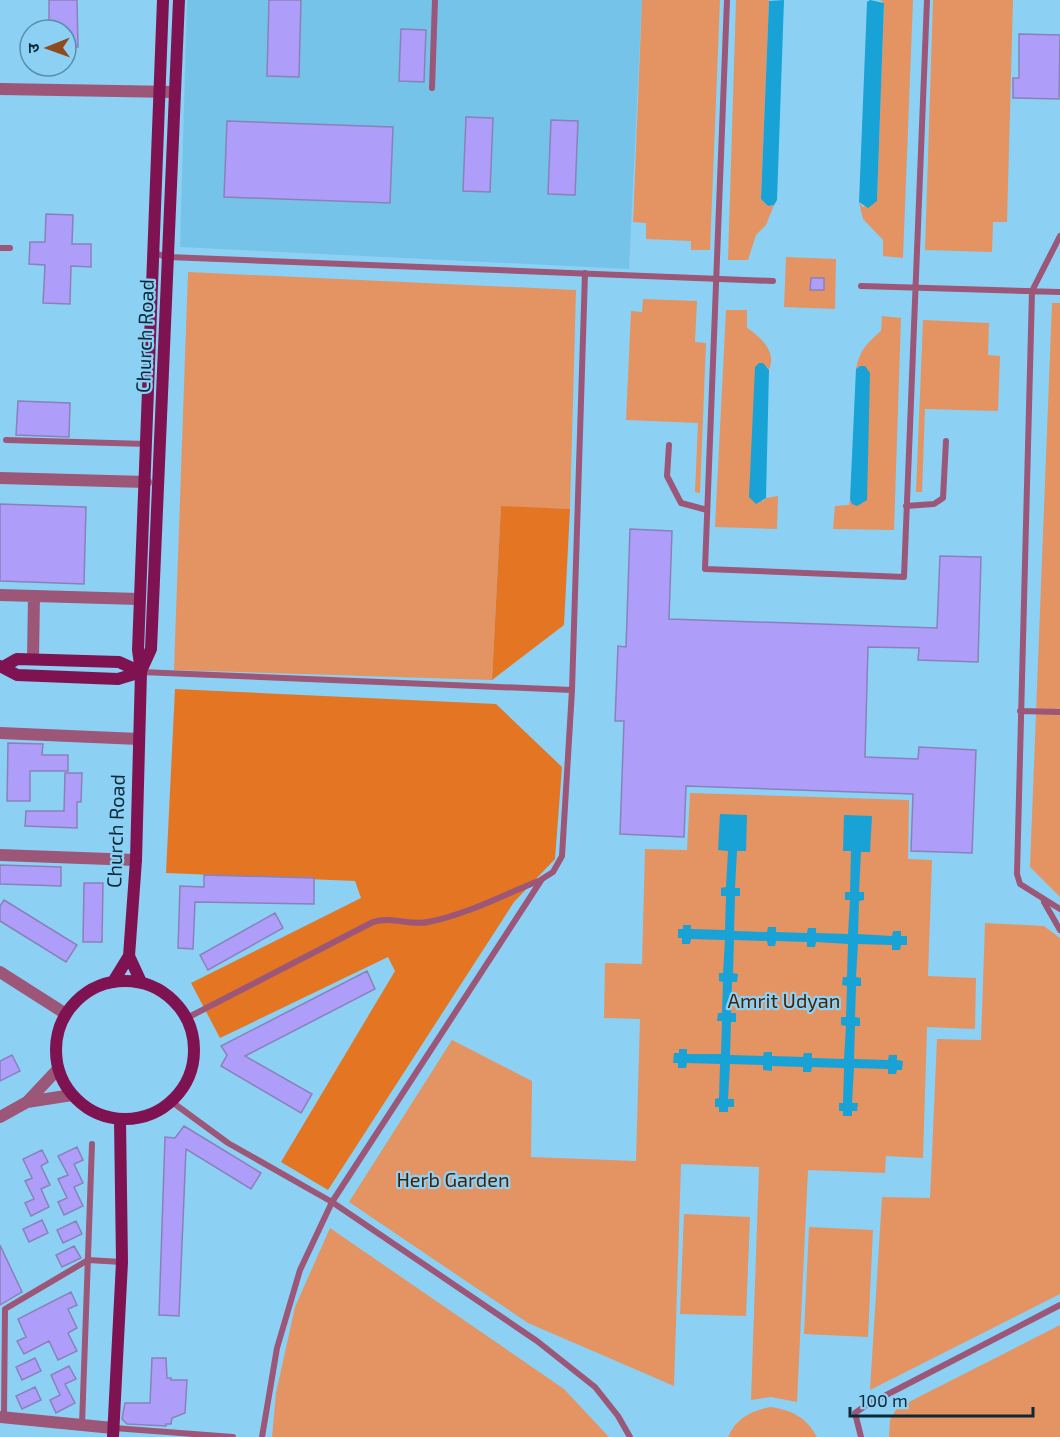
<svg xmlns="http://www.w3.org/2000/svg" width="1060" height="1437" font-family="'Exo 2','Noto Sans Devanagari',sans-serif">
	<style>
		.built { fill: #76c3e9 }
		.green { fill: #e49363 }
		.forest { fill: #e47523 }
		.water { fill: #18a2d6; fill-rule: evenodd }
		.building { fill: #ae9df9; stroke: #8a81ba; stroke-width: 1.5 }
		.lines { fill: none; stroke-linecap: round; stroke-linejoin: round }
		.lane { stroke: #9c5677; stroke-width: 6 }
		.street { stroke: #9c5677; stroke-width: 12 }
		.secondary { stroke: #7f1352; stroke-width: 12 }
		.labels { text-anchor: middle; stroke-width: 4.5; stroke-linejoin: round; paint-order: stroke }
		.street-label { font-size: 20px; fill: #0c2937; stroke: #8cd1f4 }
		.park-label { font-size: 20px; fill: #4a1f00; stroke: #8cd1f4 }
	</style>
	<rect width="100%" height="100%" fill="#8cd1f4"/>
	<!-- built -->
	<path class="built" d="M 187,0 L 642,0 L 629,269 L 180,247 Z"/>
	<!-- green -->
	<path class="green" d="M 642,0 L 720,0 L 710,250 L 691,250 L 691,241 L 646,239 L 646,223 L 633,222 Z
		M 736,0 L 769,0 L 761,199 L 768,206 L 774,205 L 766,225 L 756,235 L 748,260 L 728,260 Z
		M 880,0 L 913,0 L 903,258 L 883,256 L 883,240 L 863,219 L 859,202 L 863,207 L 877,201 L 884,3 Z
		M 933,0 L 1013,0 L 1007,222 L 993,222 L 992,252 L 925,250 Z
		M 786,257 L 836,259 L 835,309 L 784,307 Z
		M 188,272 L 576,290 L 570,509 L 501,507 L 492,680 L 174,670 Z
		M 643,299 L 697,301 L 695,342 L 706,343 L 700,493 L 695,492 L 698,423 L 626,420 L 631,311 L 642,312 Z
		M 1052,303 L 1060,303 L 1060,897 L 1030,867 Z
		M 726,310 L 747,310 L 747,328 C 761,337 777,352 769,370 L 767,366 L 762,502 L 766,498 L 778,496 L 777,529 L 715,527 Z
		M 882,316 L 901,318 L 894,530 L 833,529 L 835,506 L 849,505 L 850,499 L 852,504 L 860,366 L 856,369 C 859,351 867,343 881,331 Z
		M 923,320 L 989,323 L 988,355 L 1000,356 L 998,411 L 925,409 L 922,492 L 916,492 Z
		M 690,793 L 909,800 L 908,859 L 932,860 L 928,976 L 976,978 L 975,1029 L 927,1027 L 923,1158 L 886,1156 L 885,1173 L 808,1170 L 797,1402 L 771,1397 L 751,1400 L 759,1167 L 681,1164 L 674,1386 L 528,1323 L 349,1202 L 452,1040 L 532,1081 L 531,1157 L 636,1161 L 640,1019 L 604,1018 L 605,963 L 642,964 L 645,849 L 687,850 Z
		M 985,923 L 1044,926 L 1060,938 L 1060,1294 L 870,1390 L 882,1197 L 930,1198 L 937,1039 L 981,1040 Z
		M 684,1214 L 750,1217 L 746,1316 L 680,1314 Z
		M 809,1227 L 873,1230 L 868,1337 L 804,1334 Z
		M 330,1228 L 564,1389 L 609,1437 L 272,1437 L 276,1393 L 295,1307 Z
		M 1060,1325 L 1060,1437 L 889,1437 L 890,1420 L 897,1408 Z
		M 770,1407 C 792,1410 806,1417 817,1437 L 728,1437 C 736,1418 751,1411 770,1407 Z"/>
	<!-- forest -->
	<path class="forest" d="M 501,506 L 570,509 L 564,625 L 492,680 Z
		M 175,689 L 496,704 L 562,767 L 555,859 L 514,902 L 328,1190 L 281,1162 L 395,971 L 388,957 L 220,1038 L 191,983 L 361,898 L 355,881 L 166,873 Z"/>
	<!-- water -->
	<path class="water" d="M 784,0 L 777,200 L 774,205 L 768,206 L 761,199 L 769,1 Z
		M 870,0 L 884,3 L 877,201 L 868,208 L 859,202 L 867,2 Z
		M 759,363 L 763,363 L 769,370 L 766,498 L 756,504 L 749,497 L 755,367 Z
		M 860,366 L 865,366 L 870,373 L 867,500 L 857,506 L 852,504 L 850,499 L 856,369 Z
		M 720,814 L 747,815 L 746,851 L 737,851 L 735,888 L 740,888 L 740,896 L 735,896 L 734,931 L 767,932 L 768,927 L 776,927 L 776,932 L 807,933 L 808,928 L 816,928 L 816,933 L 848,934 L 850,900 L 845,900 L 845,892 L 850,892 L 851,851 L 843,851 L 844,815 L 872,816 L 870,852 L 861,852 L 859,892 L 864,892 L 864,900 L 859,901 L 858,934 L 892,936 L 893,931 L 901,931 L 901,936 L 907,936 L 907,945 L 901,945 L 900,950 L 892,950 L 892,945 L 858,944 L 856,977 L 861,978 L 861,986 L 856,986 L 855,1017 L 860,1018 L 860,1026 L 855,1026 L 854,1059 L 888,1060 L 889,1055 L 897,1055 L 897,1060 L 903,1061 L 902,1070 L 897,1070 L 896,1074 L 888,1074 L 888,1069 L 854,1068 L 852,1103 L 858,1103 L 857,1111 L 852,1111 L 852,1116 L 843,1116 L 843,1111 L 839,1111 L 839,1103 L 843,1103 L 844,1068 L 812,1067 L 811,1072 L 803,1072 L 803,1067 L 772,1066 L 772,1071 L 763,1070 L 763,1065 L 730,1064 L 728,1099 L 734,1099 L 734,1107 L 728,1107 L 728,1112 L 719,1112 L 719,1107 L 715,1107 L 715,1099 L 719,1098 L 720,1064 L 687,1063 L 686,1068 L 678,1068 L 678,1063 L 673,1063 L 674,1053 L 679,1053 L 679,1049 L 687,1049 L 687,1054 L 721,1054 L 722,1021 L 717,1021 L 718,1013 L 722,1013 L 723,982 L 719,981 L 719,973 L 723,973 L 725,940 L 691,939 L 690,944 L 682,944 L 682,938 L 678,938 L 678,929 L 683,929 L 683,925 L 691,925 L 691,929 L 725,930 L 726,896 L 721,896 L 721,888 L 726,887 L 728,851 L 718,850 ZM 734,940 L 767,941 L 768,946 L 775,946 L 776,941 L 807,942 L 807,947 L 815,947 L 816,942 L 848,944 L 847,977 L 843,977 L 842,985 L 847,986 L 846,1017 L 841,1017 L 841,1025 L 846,1026 L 844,1059 L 812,1058 L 812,1053 L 804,1053 L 803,1057 L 772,1056 L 772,1052 L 764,1052 L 763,1056 L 730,1055 L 731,1022 L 736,1022 L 736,1013 L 731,1013 L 732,982 L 737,982 L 738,974 L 733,973 Z"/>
	<!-- building -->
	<path class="building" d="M 49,0 L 77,0 L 78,47 L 66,47 L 66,30 L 49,30 Z
		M 269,0 L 301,0 L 299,77 L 267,76 Z
		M 401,29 L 426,30 L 424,82 L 399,81 Z
		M 1019,34 L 1060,35 L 1059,99 L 1013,98 L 1013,78 L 1019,78 Z
		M 466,117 L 493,118 L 490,192 L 463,191 Z
		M 551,120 L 578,121 L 575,195 L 548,194 Z
		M 227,121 L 393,127 L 390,203 L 224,197 Z
		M 46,214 L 73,215 L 72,244 L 91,244 L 91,267 L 71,266 L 70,304 L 43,303 L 45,265 L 29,264 L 30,242 L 45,242 Z
		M 811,278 L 824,278 L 824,290 L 810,290 Z
		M 18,401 L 70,403 L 69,437 L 16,435 Z
		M 0,504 L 86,507 L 84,584 L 0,581 Z
		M 630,529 L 672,531 L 669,619 L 937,628 L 940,556 L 981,557 L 978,662 L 918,660 L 919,648 L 868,647 L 865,757 L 918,759 L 919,747 L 976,750 L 972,853 L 911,851 L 913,794 L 686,786 L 684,837 L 620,834 L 624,721 L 615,721 L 618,646 L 626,647 Z
		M 8,743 L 43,744 L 42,755 L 68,755 L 68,771 L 30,771 L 30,801 L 7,801 Z
		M 65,773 L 82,773 L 81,802 L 77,802 L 77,828 L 25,826 L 26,811 L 64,811 Z
		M 0,865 L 61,867 L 61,886 L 0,884 Z
		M 204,875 L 314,878 L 314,904 L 195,902 L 193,949 L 178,948 L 180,886 L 204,887 Z
		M 84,883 L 103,883 L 102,942 L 83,942 Z
		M 4,900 L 77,945 L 66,962 L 0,921 L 0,906 Z
		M 275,913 L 283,928 L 208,970 L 200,955 Z
		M 367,971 L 375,989 L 245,1056 L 312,1094 L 301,1113 L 221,1066 L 227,1055 L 221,1046 Z
		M 12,1055 L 20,1071 L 0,1081 L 0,1061 Z
		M 184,1126 L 261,1173 L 251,1189 L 186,1149 L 179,1316 L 159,1315 L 165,1137 L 175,1138 Z
		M 77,1147 L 83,1160 L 74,1164 L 83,1183 L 74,1187 L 83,1206 L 64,1215 L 58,1202 L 67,1198 L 58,1179 L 68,1175 L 58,1156 Z
		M 42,1150 L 48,1162 L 41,1166 L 50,1185 L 41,1189 L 49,1207 L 31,1216 L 25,1203 L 34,1199 L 25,1181 L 32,1178 L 23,1159 Z
		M 42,1220 L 48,1233 L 29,1242 L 23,1229 Z
		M 76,1221 L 82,1234 L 63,1243 L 57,1230 Z
		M 0,1245 L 22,1292 L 0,1305 Z
		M 74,1246 L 81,1258 L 62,1267 L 56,1255 Z
		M 71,1292 L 77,1305 L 68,1309 L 77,1328 L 68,1333 L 77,1351 L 58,1360 L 49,1341 L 24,1354 L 17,1341 L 26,1337 L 18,1319 Z
		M 35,1358 L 41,1371 L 22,1380 L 16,1367 Z
		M 152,1358 L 166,1358 L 167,1378 L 171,1378 L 171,1380 L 187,1380 L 185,1413 L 172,1418 L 171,1424 L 166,1424 L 166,1426 L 127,1424 L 122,1419 L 125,1403 L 150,1403 Z
		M 69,1366 L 76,1379 L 65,1384 L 75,1403 L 56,1413 L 50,1400 L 60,1395 L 51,1375 Z
		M 35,1387 L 41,1400 L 22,1409 L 16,1396 Z"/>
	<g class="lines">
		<!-- lane -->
		<path class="lane" d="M 727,0 L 705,569 L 904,577 L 927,0
			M 432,88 L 435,0
			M 1060,236 L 1032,291 L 1017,874 L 1020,884 L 1060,909
			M 0,248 L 10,248
			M 153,253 L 168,257 L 773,281
			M 861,286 L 1060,292
			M 6,440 L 147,444
			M 669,445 L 667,476 L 681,503 L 707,510
			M 906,506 L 934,504 L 943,498 L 946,441
			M 141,672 L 572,690
			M 1020,711 L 1060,712
			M 1044,902 L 1060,930
			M 187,1018 L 373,922 C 392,916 410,926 428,922 C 466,915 505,894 541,880
			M 172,1102 L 228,1143 L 332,1202 L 537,1341 L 595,1387 L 618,1416 L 630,1437
			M 4,1417 L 5,1309 L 88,1260 L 122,1262
			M 82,1425 L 92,1144
			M 114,1428 L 233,1437
			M 262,1437 L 277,1348 L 300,1270 L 332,1202 L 542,879 L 553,872 L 562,856 L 572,690 L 585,273
			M 861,1437 L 855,1413 L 865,1406 L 1060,1305"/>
		<!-- street -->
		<path class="street" d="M 0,89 L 175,92
			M 0,478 L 146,482
			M 0,595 L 139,599
			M 33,659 L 34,596
			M 0,733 L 139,739
			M 0,855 L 136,860
			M 0,972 L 66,1014
			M 27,1102 L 72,1095
			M 0,1117 L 27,1102 L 58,1069
			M 0,1417 L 113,1428"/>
		<!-- secondary -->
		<path class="secondary" d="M 0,666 L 17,675 L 118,679 L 141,672
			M 3,667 L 17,659 L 119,662 L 141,672
			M 141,671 L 151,649 L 179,0
			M 129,956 L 141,982
			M56 1050a69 69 0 1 1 138 0a69 69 0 1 1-138 0Z
			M 113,982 L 129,956 L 136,860 L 141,672 L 138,650 L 163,0
			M 113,1437 L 122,1262 L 120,1120"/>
	</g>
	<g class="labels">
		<!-- street labels -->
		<g class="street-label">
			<text transform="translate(145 336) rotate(-88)" y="7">Church Road</text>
			<text transform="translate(116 831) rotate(-88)" y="7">Church Road</text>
		</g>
		<!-- park labels -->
		<g class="park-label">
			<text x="784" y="1008">Amrit Udyan</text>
			<text x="453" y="1187">Herb Garden</text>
		</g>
	</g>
	<!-- north arrow -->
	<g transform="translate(48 48) rotate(269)"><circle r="28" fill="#8cd1f4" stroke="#598ea8" stroke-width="1.5"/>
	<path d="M0-4.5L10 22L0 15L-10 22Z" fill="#8f4b1e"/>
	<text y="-9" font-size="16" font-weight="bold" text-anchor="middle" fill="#0c2937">उ</text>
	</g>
	<!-- scale -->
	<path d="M850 1407v9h183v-9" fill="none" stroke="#0c2937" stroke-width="3"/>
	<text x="859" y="1407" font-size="18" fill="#0c2937" stroke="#8cd1f4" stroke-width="4.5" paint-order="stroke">100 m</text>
</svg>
